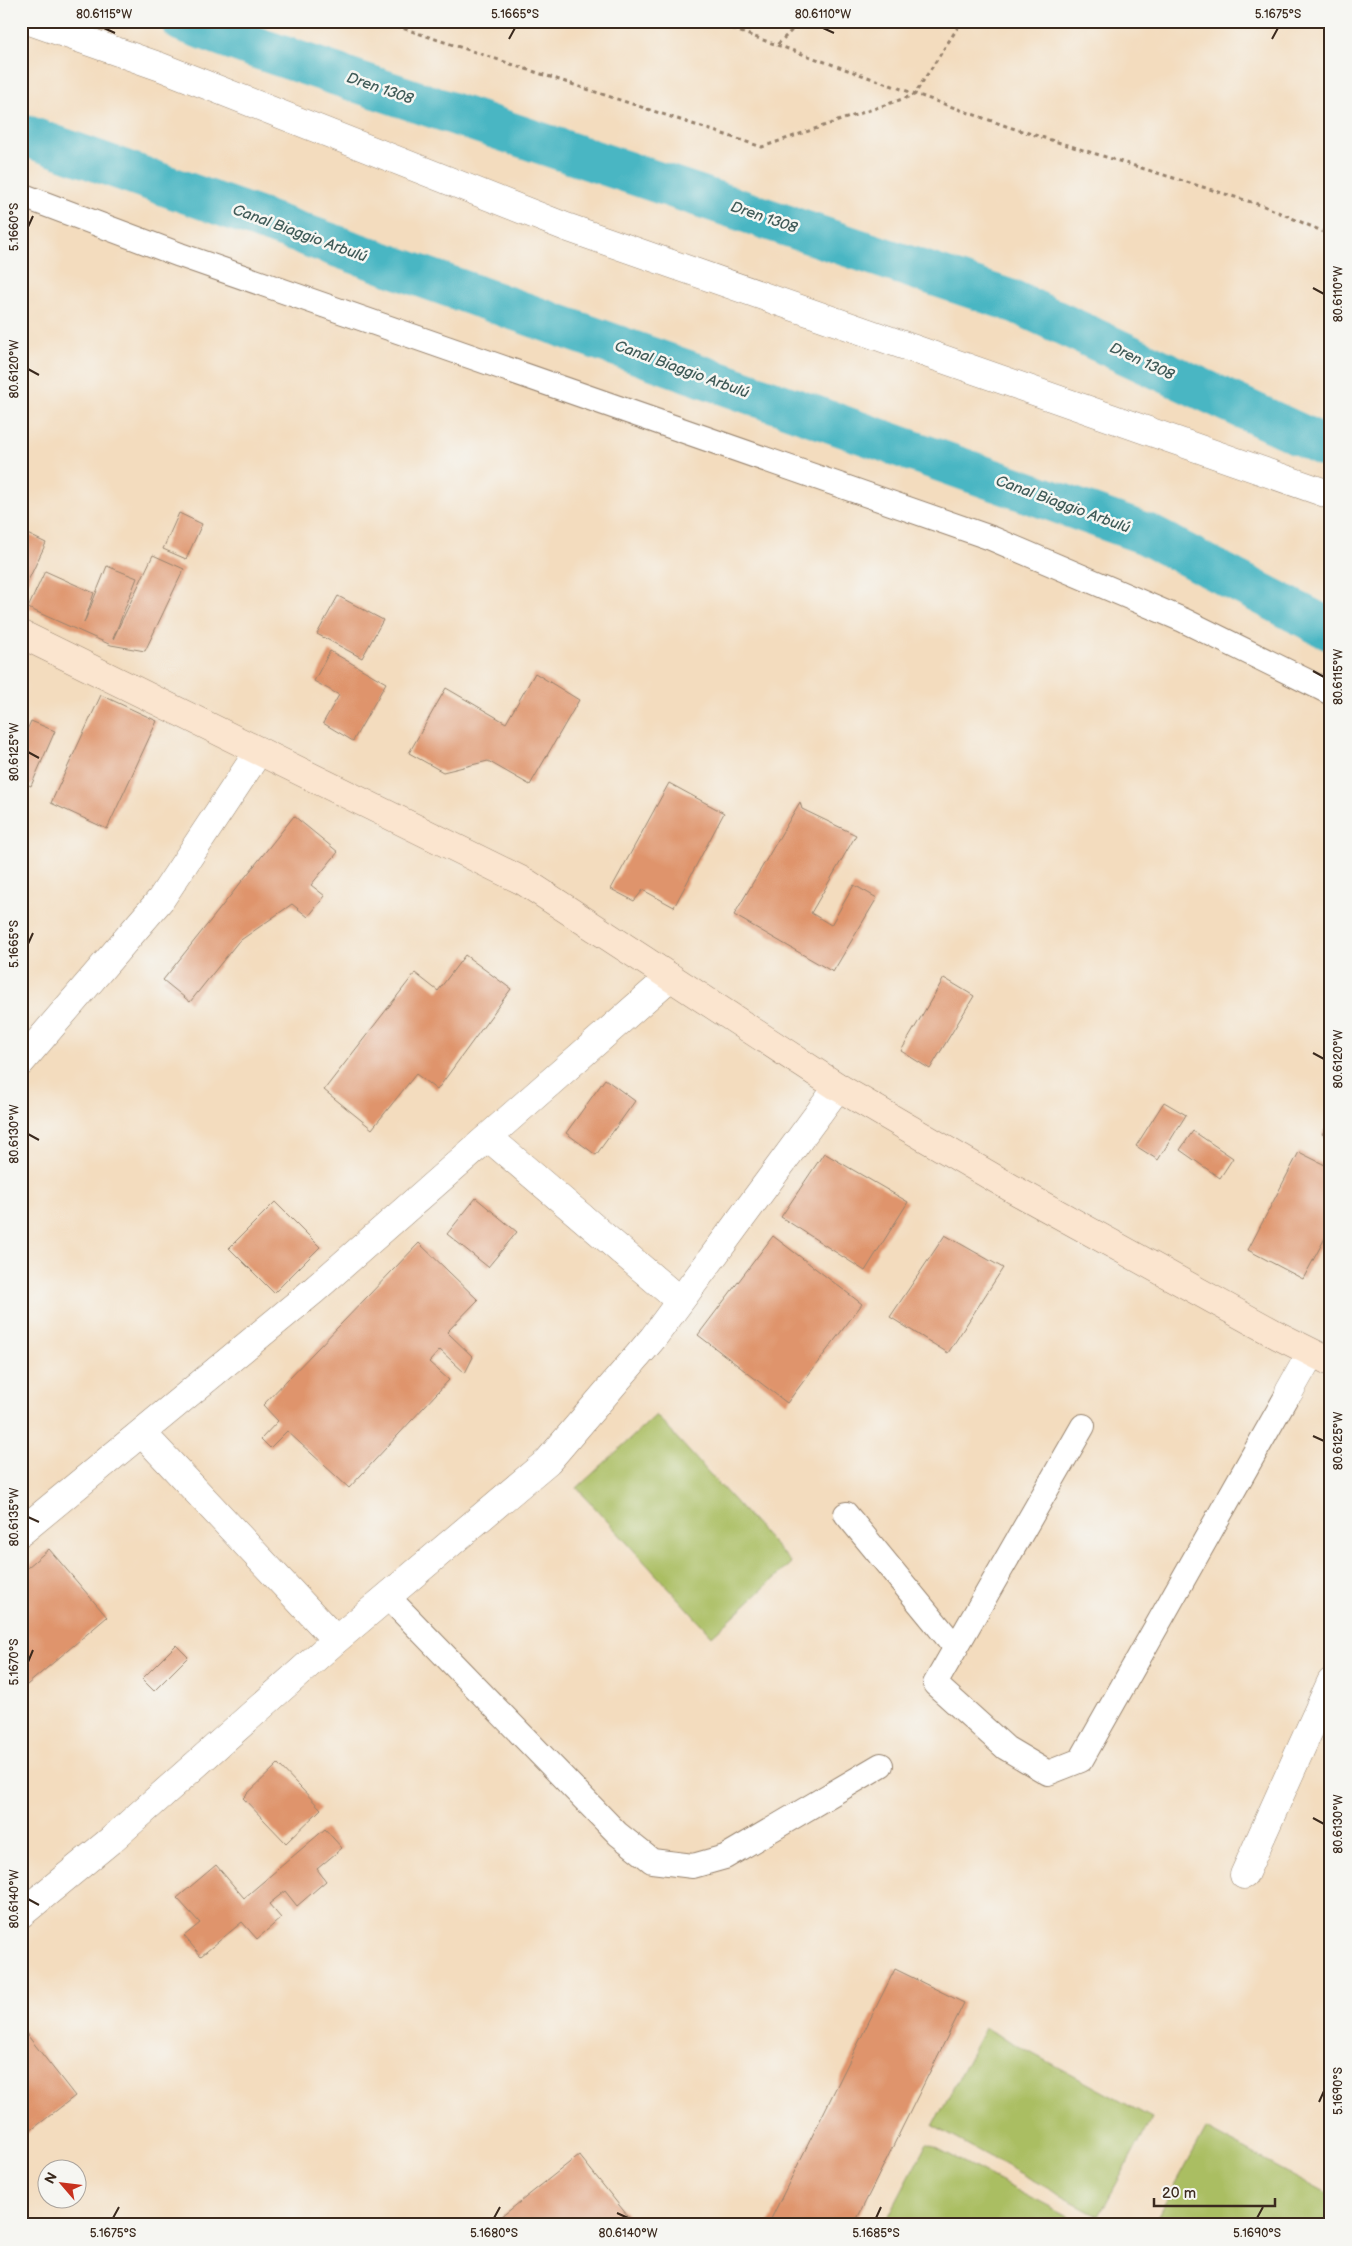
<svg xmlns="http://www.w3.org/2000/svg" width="1352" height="2246" font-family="'Balsamiq Sans',sans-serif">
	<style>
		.green { fill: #aabe62; stroke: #727440 }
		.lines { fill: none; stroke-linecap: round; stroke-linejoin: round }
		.canal { stroke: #48b6c3; stroke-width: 42 }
		.building { fill: #df946c }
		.lane-casing { stroke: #97836e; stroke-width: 26 }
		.street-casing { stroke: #97836e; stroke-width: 29 }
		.secondary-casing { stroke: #97836e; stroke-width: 29 }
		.path { stroke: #97836e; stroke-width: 3; stroke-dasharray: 4 4; stroke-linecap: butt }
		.lane { stroke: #fff; stroke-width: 24 }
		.street { stroke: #fff; stroke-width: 28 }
		.secondary { stroke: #fbe5cf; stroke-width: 28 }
		.ticks { fill: none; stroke: #3b2a1e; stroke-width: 2 }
		.labels { text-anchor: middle; stroke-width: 5; stroke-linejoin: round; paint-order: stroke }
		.water-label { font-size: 15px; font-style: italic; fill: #405b58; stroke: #f6f6f2 }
		.neatline { fill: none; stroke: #3b2a1e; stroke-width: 2 }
		.ticks-label { font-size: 12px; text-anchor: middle; fill: #3b2a1e }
	</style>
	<rect width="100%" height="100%" fill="#f6f6f2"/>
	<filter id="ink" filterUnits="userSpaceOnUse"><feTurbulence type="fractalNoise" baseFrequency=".02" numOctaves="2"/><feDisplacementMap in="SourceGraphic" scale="10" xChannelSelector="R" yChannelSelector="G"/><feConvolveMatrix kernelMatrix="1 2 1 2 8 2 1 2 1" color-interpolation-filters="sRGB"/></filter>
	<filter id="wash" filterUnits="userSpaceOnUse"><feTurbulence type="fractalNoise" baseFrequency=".0096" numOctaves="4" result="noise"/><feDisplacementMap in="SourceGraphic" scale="20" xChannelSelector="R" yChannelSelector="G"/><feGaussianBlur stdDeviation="1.12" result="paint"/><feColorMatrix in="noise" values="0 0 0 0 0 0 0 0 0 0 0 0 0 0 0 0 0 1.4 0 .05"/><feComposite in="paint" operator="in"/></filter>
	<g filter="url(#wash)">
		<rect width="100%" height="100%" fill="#f3dcbe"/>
		<!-- green -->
		<path class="green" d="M 656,1415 L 791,1563 L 712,1636 L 577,1488 Z
			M 985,2028 L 1152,2118 L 1099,2216 L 933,2126 Z
			M 1206,2129 L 1331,2196 L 1331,2225 L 1154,2225 Z
			M 927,2143 L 1083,2225 L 884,2225 Z"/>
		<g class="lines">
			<!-- canal -->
			<path class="canal" d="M 182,21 L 248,45 L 1015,302 L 1331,449
				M 21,134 L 1146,534 L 1331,630"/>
		</g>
		<g id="blocks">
			<!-- building -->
			<path class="building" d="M 179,513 L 202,524 L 186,559 L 163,549 Z
				M 21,531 L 46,543 L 27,583 L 21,581 Z
				M 153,555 L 184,569 L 145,651 L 111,645 L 28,608 L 45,571 L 94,593 L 84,623 L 107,566 L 137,578 L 113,639 Z
				M 338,596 L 383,620 L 362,658 L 317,634 Z
				M 330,651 L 386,683 L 353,741 L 323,723 L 339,695 L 314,681 Z
				M 535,673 L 579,700 L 530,785 L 488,761 L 443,772 L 409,753 L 446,688 L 506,723 Z
				M 101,695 L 157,721 L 107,829 L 51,803 Z
				M 31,721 L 55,731 L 31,786 L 21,782 L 21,743 Z
				M 669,783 L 724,813 L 674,907 L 643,890 L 634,901 L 611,889 Z
				M 800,802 L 802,809 L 856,835 L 811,913 L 831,925 L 854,885 L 877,898 L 833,972 L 734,915 Z
				M 294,816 L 338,852 L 311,885 L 325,896 L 308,917 L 292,904 L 238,942 L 190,1002 L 163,980 Z
				M 465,955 L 511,989 L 437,1090 L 416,1074 L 372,1129 L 324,1090 L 415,973 L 438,991 Z
				M 944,978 L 974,996 L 930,1069 L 901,1051 Z
				M 605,1079 L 635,1101 L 596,1155 L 566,1133 Z
				M 1164,1102 L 1186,1115 L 1158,1160 L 1136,1146 Z
				M 1331,1120 L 1331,1140 L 1322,1134 Z
				M 1193,1131 L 1233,1158 L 1220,1178 L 1180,1150 Z
				M 1299,1152 L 1331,1168 L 1331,1227 L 1303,1279 L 1248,1250 Z
				M 824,1153 L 908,1202 L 865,1271 L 781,1217 Z
				M 476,1198 L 517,1232 L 488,1267 L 447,1234 Z
				M 275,1202 L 320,1247 L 274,1293 L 229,1248 Z
				M 945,1235 L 1003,1268 L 948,1353 L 890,1317 Z
				M 773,1236 L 862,1304 L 787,1403 L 698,1335 Z
				M 419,1243 L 478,1300 L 447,1332 L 473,1357 L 465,1373 L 440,1350 L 429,1362 L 449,1380 L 349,1488 L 287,1431 L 270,1448 L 261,1439 L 278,1421 L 263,1405 Z
				M 49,1549 L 107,1617 L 21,1690 L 21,1573 Z
				M 176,1645 L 188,1657 L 154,1691 L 142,1679 Z
				M 278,1764 L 321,1809 L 286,1843 L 243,1798 Z
				M 325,1829 L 342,1848 L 317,1869 L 326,1881 L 297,1906 L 285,1891 L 269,1904 L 281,1918 L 257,1939 L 242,1922 L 201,1956 L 184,1936 L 200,1923 L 177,1898 L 216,1865 L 244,1898 Z
				M 895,1969 L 964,2003 L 854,2225 L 768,2225 Z
				M 21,2027 L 75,2096 L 21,2138 Z
				M 579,2155 L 635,2225 L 491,2225 Z"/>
		</g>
	</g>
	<g filter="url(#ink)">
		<use href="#blocks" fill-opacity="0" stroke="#97836e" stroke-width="1"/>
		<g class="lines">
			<defs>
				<path id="lane" d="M 21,195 L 180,255 L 991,538 L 1183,620 L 1331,693
					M 1083,1426 L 935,1684 L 1006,1748 L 1048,1773 L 1081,1760 L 1289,1392
					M 846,1514 L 956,1648
					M 388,1597 L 618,1834 L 652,1861 L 693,1866 L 725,1857 L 881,1765"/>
				<path id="street" d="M 30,21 L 161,67 L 566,227 L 1331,495
					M 21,1062 L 161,899 L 259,751
					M 488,1137 L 680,1301
					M 1289,1392 L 1311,1353
					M 142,1433 L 336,1640
					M 21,1532 L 313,1291 L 670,977
					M 1244,1875 L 1331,1682
					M 21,1914 L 111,1840 L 336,1640 L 548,1461 L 653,1338 L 838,1087"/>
				<path id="secondary" d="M 21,634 L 525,882 L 838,1087 L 1013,1189 L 1279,1336 L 1331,1362"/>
			</defs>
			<!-- lane casing -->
			<use href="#lane" class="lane-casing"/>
			<!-- street casing -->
			<use href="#street" class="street-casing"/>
			<!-- secondary casing -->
			<use href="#secondary" class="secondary-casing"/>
			<!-- path -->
			<path class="path" d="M 381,21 L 762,147 L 914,95 L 962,21
				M 710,21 L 777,45 L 801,21
				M 777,45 L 1009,127 L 1264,206 L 1331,235"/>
			<!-- lane -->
			<use href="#lane" class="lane"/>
			<!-- street -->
			<use href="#street" class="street"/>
			<!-- secondary -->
			<use href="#secondary" class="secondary"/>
		</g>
	</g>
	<!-- ticks -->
	<path class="ticks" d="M 104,28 L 115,33M 823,28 L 834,33M 509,39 L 515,28M 1272,39 L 1278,28M 28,227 L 33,216M 1313,288 L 1324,294M 28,369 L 39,375M 1313,671 L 1324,677M 28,752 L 39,758M 28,944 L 33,933M 1313,1053 L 1324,1059M 28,1134 L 39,1140M 1313,1436 L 1324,1441M 28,1517 L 39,1522M 28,1662 L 33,1650M 1313,1818 L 1324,1824M 28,1899 L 39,1905M 1319,2102 L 1324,2091M 617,2213 L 628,2218M 113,2218 L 119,2207M 494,2218 L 500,2207M 876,2218 L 881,2207M 1257,2218 L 1263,2207"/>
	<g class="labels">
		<!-- water labels -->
		<g class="water-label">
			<text transform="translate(380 88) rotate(19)" y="5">Dren 1308</text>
			<text transform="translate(764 217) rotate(19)" y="5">Dren 1308</text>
			<text transform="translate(300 233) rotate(20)" y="5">Canal Biaggio Arbulú</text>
			<text transform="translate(1142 361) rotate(25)" y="5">Dren 1308</text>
			<text transform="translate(682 369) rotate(20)" y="5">Canal Biaggio Arbulú</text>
			<text transform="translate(1063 504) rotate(20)" y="5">Canal Biaggio Arbulú</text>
		</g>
	</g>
	<!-- margin -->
	<rect width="1352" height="2246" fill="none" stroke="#f6f6f2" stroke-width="55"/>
	<!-- north arrow -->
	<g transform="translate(62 2184) rotate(298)"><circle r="24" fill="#f6f6f2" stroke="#aba49d"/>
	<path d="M0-4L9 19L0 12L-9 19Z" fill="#c8321e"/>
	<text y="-8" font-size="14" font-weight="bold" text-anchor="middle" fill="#3b2a1e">N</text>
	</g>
	<!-- scale -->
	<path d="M1154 2198v8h121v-8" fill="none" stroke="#3b2a1e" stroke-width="2.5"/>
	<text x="1162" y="2198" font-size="15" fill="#3b2a1e" stroke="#f6f6f2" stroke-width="4" paint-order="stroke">20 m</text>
	<rect x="28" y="28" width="1296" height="2190" class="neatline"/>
	<g class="ticks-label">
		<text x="104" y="18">80.6115°W</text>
		<text x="515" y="18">5.1665°S</text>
		<text x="823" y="18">80.6110°W</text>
		<text x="1278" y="18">5.1675°S</text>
		<text transform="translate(14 227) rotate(-90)" y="4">5.1660°S</text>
		<text transform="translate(1338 294) rotate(-90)" y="4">80.6110°W</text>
		<text transform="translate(14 369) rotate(-90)" y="4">80.6120°W</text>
		<text transform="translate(1338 677) rotate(-90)" y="4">80.6115°W</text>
		<text transform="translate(14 752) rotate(-90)" y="4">80.6125°W</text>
		<text transform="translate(14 944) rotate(-90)" y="4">5.1665°S</text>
		<text transform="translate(1338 1059) rotate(-90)" y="4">80.6120°W</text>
		<text transform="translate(14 1134) rotate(-90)" y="4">80.6130°W</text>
		<text transform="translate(1338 1441) rotate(-90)" y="4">80.6125°W</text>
		<text transform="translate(14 1517) rotate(-90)" y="4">80.6135°W</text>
		<text transform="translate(14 1662) rotate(-90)" y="4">5.1670°S</text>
		<text transform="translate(1338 1824) rotate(-90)" y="4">80.6130°W</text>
		<text transform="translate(14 1899) rotate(-90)" y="4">80.6140°W</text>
		<text transform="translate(1338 2091) rotate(-90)" y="4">5.1690°S</text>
		<text x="113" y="2237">5.1675°S</text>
		<text x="494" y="2237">5.1680°S</text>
		<text x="628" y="2237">80.6140°W</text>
		<text x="876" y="2237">5.1685°S</text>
		<text x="1257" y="2237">5.1690°S</text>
	</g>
</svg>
